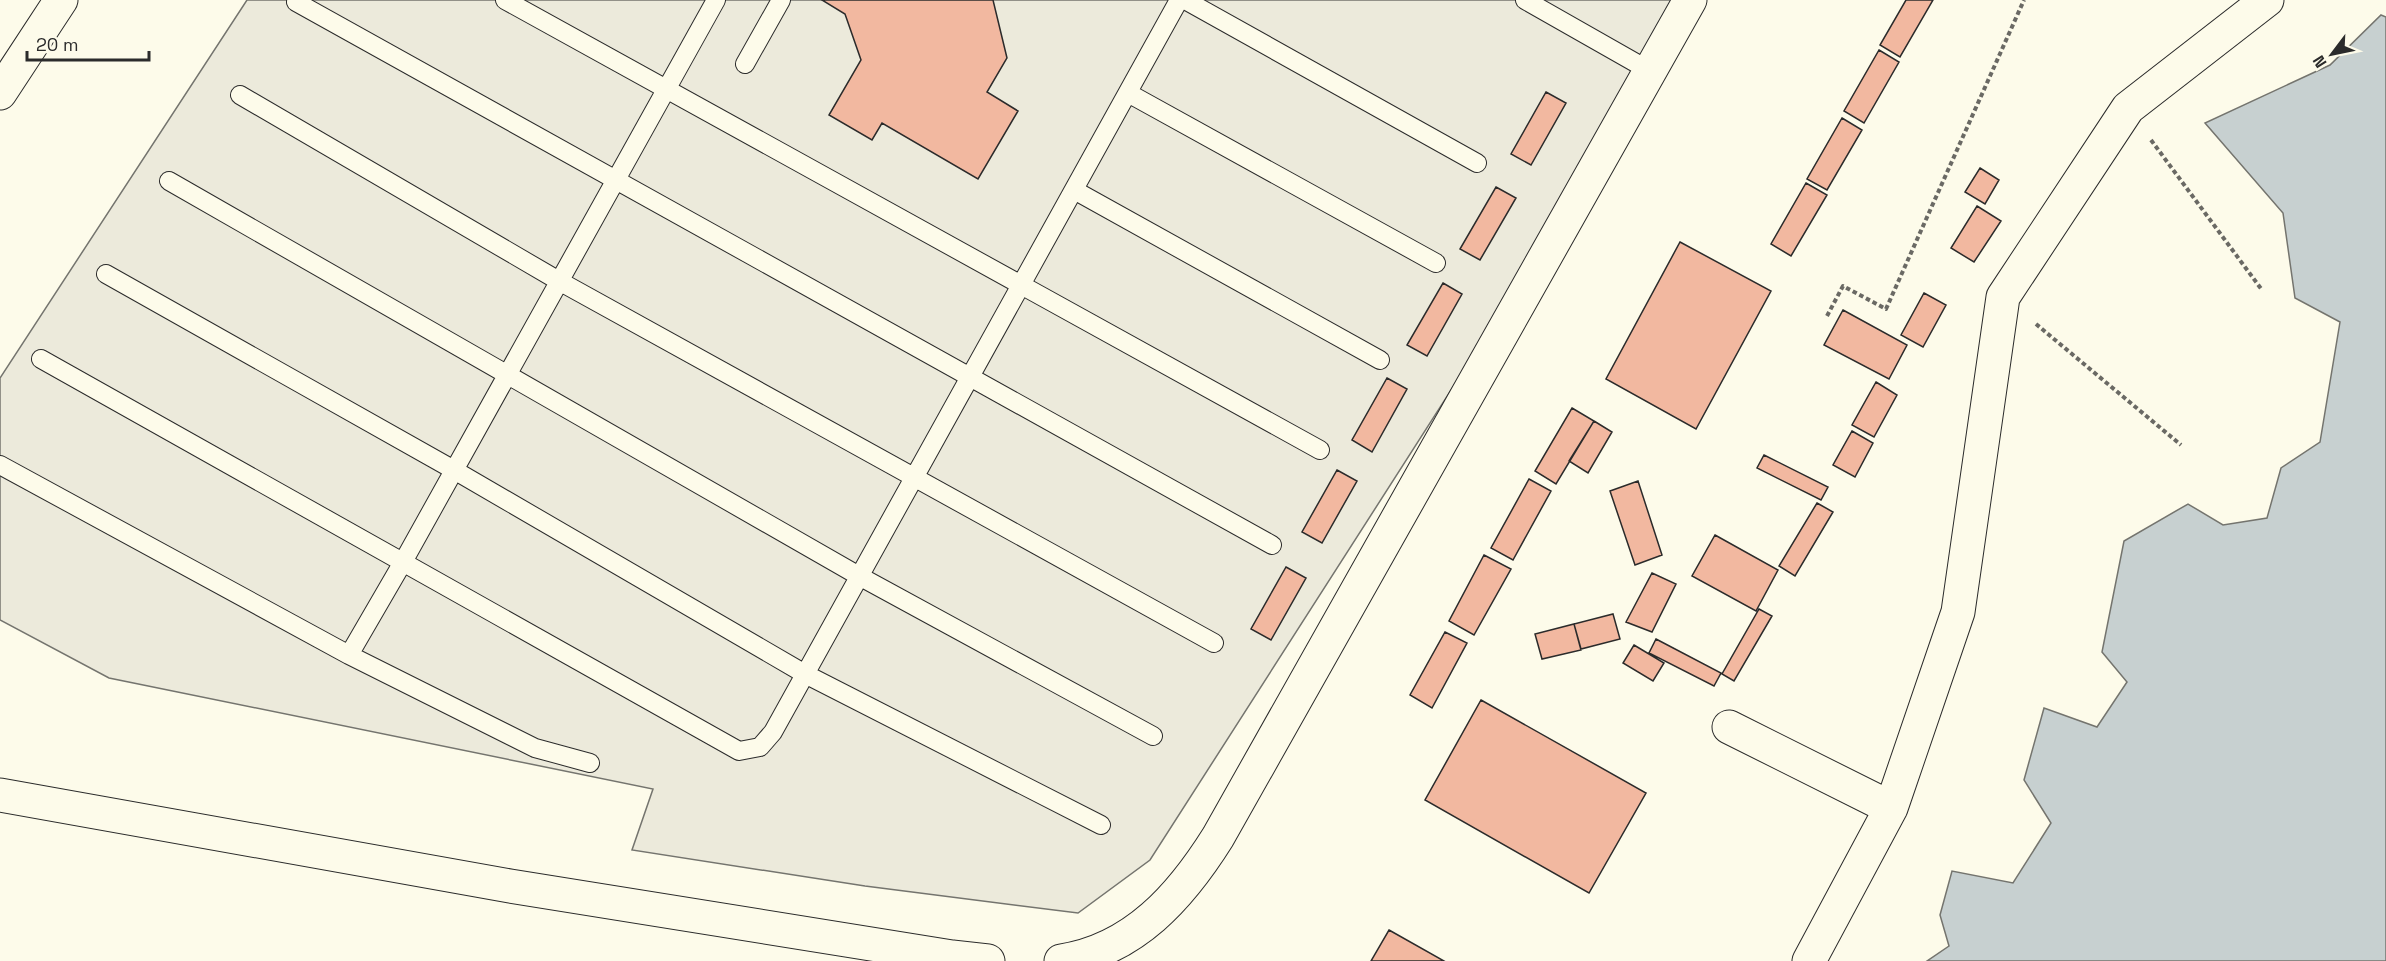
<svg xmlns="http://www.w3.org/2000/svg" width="2386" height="961" font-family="'Space Grotesk',sans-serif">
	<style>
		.parking { fill: #eceadb; stroke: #74746e; stroke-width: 1.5 }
		.water { fill: #c7d0d0; stroke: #74746e; stroke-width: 1.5 }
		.building { fill: #f2b8a0; stroke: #2b2b2b; stroke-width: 1.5 }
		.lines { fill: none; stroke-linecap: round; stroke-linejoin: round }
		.service-casing { stroke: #2b2b2b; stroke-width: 20 }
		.minor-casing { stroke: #2b2b2b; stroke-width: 35 }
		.path { stroke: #6a6964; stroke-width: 4; stroke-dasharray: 4.5 3; stroke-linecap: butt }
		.service { stroke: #fdfbea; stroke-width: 18 }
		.minor { stroke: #fdfbea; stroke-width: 33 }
	</style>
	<rect width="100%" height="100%" fill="#fdfbea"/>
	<!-- parking -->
	<path class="parking" d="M 247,0 L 1701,0 L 1150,860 L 1078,913 L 865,886 L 632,850 L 653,789 L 109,678 L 0,620 L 0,378 Z"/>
	<!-- water -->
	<path class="water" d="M 2381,15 L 2386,17 L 2386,961 L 1927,961 L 1949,946 L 1940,915 L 1952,871 L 2013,883 L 2051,823 L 2024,780 L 2044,708 L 2097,727 L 2127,682 L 2102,652 L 2124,541 L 2188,504 L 2223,525 L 2267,518 L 2281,468 L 2320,442 L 2340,322 L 2295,298 L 2283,213 L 2205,123 L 2330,65 Z"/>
	<!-- building -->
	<path class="building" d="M 822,0 L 993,0 L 1007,58 L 987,92 L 1018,111 L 978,179 L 882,123 L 872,140 L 829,115 L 861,60 L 845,14 Z
		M 1906,0 L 1933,0 L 1900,57 L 1880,45 Z
		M 1879,50 L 1899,62 L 1864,123 L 1844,111 Z
		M 1546,92 L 1566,103 L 1531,165 L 1511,154 Z
		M 1842,118 L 1862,130 L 1827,190 L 1807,179 Z
		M 1980,168 L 1999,180 L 1985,204 L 1965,192 Z
		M 1806,183 L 1827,195 L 1791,256 L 1771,244 Z
		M 1496,187 L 1516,198 L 1480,260 L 1460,249 Z
		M 1977,206 L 2001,221 L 1974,262 L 1951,248 Z
		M 1680,242 L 1771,291 L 1696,429 L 1606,379 Z
		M 1443,283 L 1462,294 L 1427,356 L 1407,345 Z
		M 1924,293 L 1946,305 L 1923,347 L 1901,335 Z
		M 1843,310 L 1907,345 L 1889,379 L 1824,345 Z
		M 1387,378 L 1407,389 L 1372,452 L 1352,440 Z
		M 1876,382 L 1897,395 L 1874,437 L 1852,425 Z
		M 1572,408 L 1594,421 L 1556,484 L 1535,471 Z
		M 1594,421 L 1612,432 L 1588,473 L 1569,461 Z
		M 1852,431 L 1873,443 L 1855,477 L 1833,465 Z
		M 1764,455 L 1828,487 L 1821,500 L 1757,468 Z
		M 1337,470 L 1357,481 L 1322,543 L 1302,532 Z
		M 1529,479 L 1551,491 L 1513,560 L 1491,548 Z
		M 1638,481 L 1662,555 L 1635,565 L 1610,491 Z
		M 1817,503 L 1833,512 L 1795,576 L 1779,566 Z
		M 1715,535 L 1778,570 L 1756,611 L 1692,576 Z
		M 1484,555 L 1511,569 L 1474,635 L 1449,621 Z
		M 1286,567 L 1306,578 L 1271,640 L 1251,629 Z
		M 1652,573 L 1676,584 L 1652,632 L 1626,622 Z
		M 1759,609 L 1772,616 L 1734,681 L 1722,674 Z
		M 1613,614 L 1620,639 L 1581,649 L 1574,624 Z
		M 1574,624 L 1581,650 L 1542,659 L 1535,634 Z
		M 1445,632 L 1467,643 L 1432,708 L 1410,695 Z
		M 1656,639 L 1721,673 L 1714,686 L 1649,653 Z
		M 1634,645 L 1664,663 L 1653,681 L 1623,663 Z
		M 1481,700 L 1646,793 L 1589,893 L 1425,800 Z
		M 1389,930 L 1444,961 L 1371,961 Z"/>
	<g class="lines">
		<defs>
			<path id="service" d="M 505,0 L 1320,450
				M 1185,0 L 1477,163
				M 1525,0 L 1650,71
				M 296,2 L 1272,545
				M 745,64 L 781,0
				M 1128,93 L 1436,263
				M 240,95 L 559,281 L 1214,643
				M 169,181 L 859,576 L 1153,736
				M 1074,190 L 1380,360
				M 106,274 L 454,470 L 805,674 L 1101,825
				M 41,359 L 739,751 L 760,747 L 773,732 L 1179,0
				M 0,465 L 349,655 L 403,562 L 716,0
				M 349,655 L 535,748 L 590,763"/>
			<path id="minor" d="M 0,93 L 61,0
				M 1729,727 L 1891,808 L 1809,961
				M 0,795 L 510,886 L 952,957 L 988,961
				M 1891,808 L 1958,612 L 2003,297 L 2128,108 L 2267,0
				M 1061,961 C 1134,950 1181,896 1218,837 L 1690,0"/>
		</defs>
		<!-- service casing -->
		<use href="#service" class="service-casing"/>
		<!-- minor casing -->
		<use href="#minor" class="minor-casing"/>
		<!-- path -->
		<path class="path" d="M 2151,140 L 2262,290
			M 1827,316 L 1843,286 L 1886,309 L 2024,0
			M 2036,324 L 2181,445"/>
		<!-- service -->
		<use href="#service" class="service"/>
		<!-- minor -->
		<use href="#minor" class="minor"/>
	</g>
	<!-- north arrow -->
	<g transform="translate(2332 54) rotate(238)" stroke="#fdfbea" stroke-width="4.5" paint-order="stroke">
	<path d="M0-4.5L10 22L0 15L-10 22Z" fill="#2b2b2b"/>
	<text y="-9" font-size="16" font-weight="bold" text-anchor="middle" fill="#2b2b2b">N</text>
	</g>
	<!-- scale -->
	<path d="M27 51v9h122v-9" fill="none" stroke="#2b2b2b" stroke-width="3"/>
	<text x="36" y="51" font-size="18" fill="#2b2b2b" stroke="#fdfbea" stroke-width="4.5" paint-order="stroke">20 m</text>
</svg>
